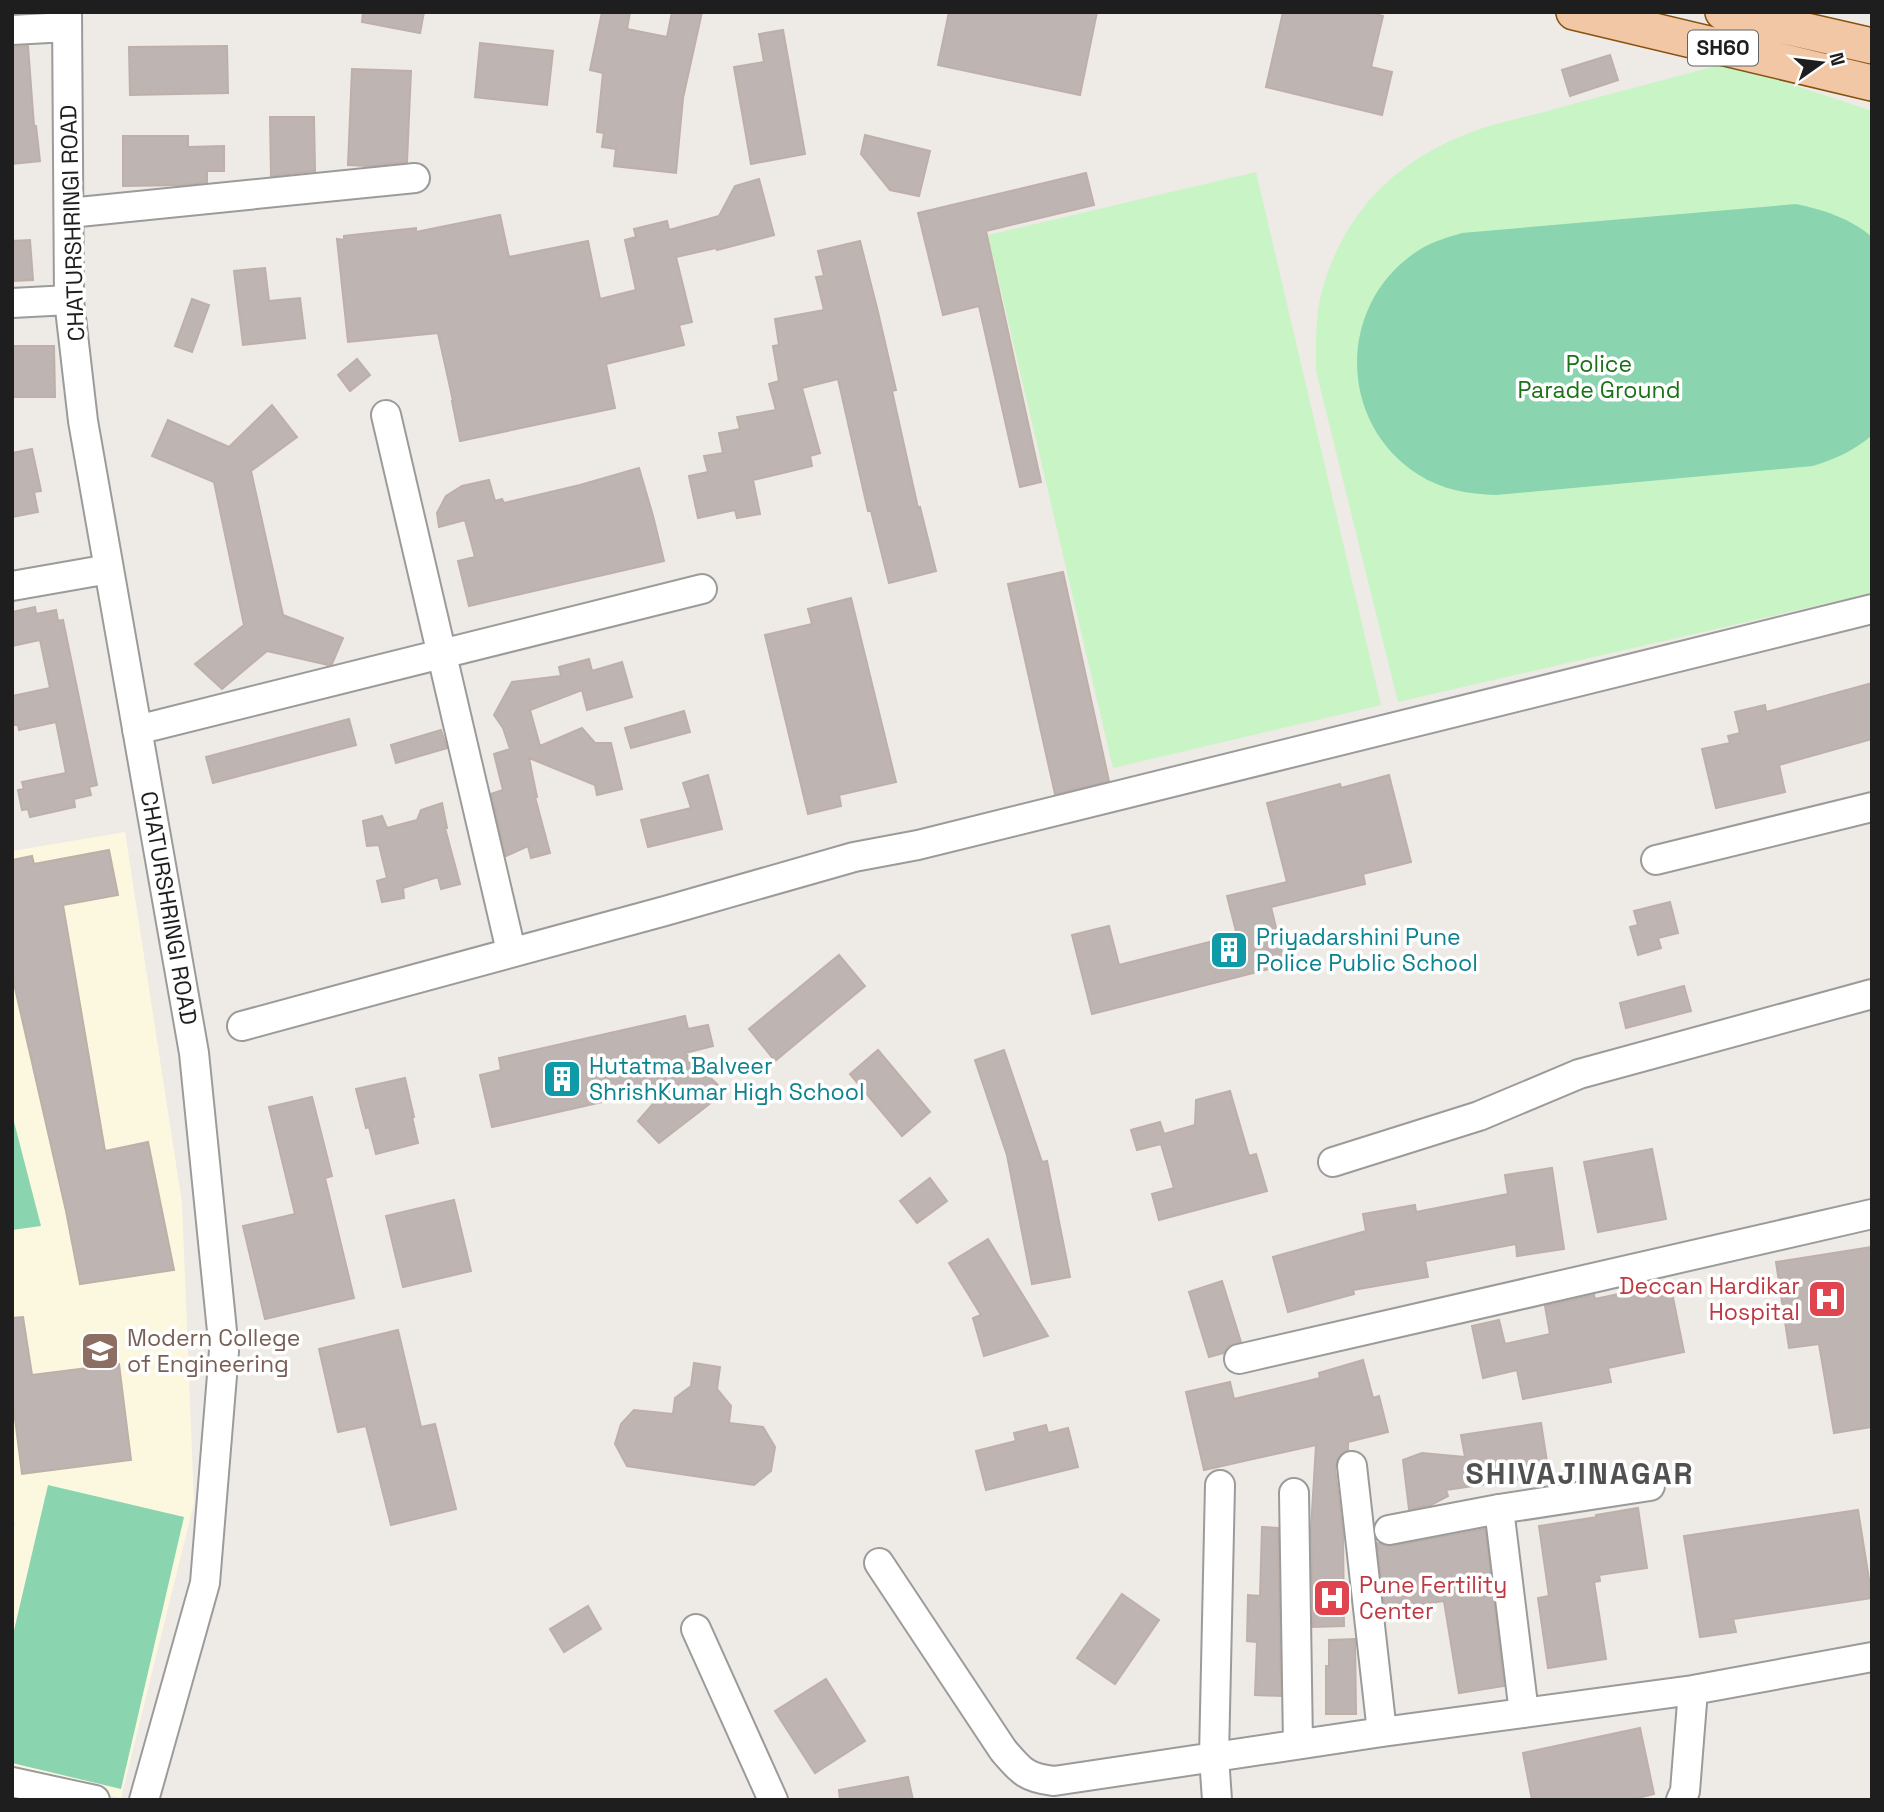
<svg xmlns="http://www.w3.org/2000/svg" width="1884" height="1812" font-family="'Space Grotesk',sans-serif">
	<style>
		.education { fill: #fcf8e0 }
		.park { fill: #c8f4c6 }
		.pitch { fill: #8ad5af }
		.building { fill: #beb5b2; stroke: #beafa9; stroke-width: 2 }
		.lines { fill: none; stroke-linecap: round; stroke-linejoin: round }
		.minor-casing { stroke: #9b9b9b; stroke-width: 32 }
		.major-casing { stroke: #88510f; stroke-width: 38 }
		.minor { stroke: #fff; stroke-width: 28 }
		.major { stroke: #f2c7a5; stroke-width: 35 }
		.labels { text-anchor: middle; stroke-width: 7; stroke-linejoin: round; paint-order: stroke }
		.shield { fill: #fff; stroke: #626262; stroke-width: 2 }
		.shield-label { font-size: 21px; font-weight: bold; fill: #1e1e1e }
		.street-label { font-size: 23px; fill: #1e1e1e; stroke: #fff }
		.park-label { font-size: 23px; fill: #1a7117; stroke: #fff }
		.culture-label { font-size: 23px; fill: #0d838f; stroke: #fff; text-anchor: start }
		.health-label { font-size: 23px; fill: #be3a42; stroke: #fff; text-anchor: end }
		.education-label { font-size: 23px; fill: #785e54; stroke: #fff; text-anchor: start }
		.district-label { font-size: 30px; font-weight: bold; letter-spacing: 2px; fill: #515151; stroke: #fff }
	</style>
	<rect width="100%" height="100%" fill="#eeeae5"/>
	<!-- education -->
	<path class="education" d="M 125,832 L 182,1203 L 194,1503 L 121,1798 L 12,1775 L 12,1539 L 15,1523 L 12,1522 L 12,851 Z"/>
	<!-- park -->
	<path class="park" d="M 1727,63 L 1872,111 L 1872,593 L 1398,702 L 1316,371 C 1316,343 1315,314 1323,287 C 1347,205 1405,153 1486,127 C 1510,120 1534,115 1558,108 C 1614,93 1671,78 1727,63 Z
		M 1256,172 L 1381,705 L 1113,768 L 988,235 Z"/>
	<!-- pitch -->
	<path class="pitch" d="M 1796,204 C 1824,210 1850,218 1872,237 L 1872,435 C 1854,451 1835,459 1813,466 L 1496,495 C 1468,494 1443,490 1419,475 C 1339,425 1336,309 1413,254 C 1428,243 1445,238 1462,233 Z
		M 12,1114 L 41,1226 L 12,1230 Z
		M 48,1485 L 184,1517 L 121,1789 L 12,1763 L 12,1639 Z"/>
	<!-- building -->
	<path class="building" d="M 363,12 L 424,12 L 420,33 L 362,22 Z
		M 602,12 L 630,12 L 627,29 L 667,37 L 672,12 L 702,12 L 683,98 L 676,173 L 614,166 L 616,149 L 602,147 L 604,133 L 597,132 L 603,73 L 590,70 Z
		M 949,12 L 1097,12 L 1080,95 L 938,65 Z
		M 1283,12 L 1368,12 L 1383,16 L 1371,67 L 1392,72 L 1382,115 L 1266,87 Z
		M 783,30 L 805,154 L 751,164 L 734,67 L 764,62 L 759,34 Z
		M 480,43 L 553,51 L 547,105 L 475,97 Z
		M 28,46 L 34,126 L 36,126 L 40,161 L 12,164 L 12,47 Z
		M 227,46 L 228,93 L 130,95 L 129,47 Z
		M 1610,55 L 1618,80 L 1570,96 L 1562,70 Z
		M 352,69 L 411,71 L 407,162 L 368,166 L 348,165 Z
		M 270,117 L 314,117 L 315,171 L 271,176 Z
		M 865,135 L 930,151 L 919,196 L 890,190 L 861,154 Z
		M 123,136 L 188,136 L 188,147 L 224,146 L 224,171 L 207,171 L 207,182 L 184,185 L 123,186 Z
		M 1086,173 L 1094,205 L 986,231 L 1041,482 L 1020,487 L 979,306 L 943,315 L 918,213 Z
		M 759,179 L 774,235 L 717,250 L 716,248 L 676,257 L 692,322 L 679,325 L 684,345 L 606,364 L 615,408 L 460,441 L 452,401 L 453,401 L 438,333 L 348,342 L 337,239 L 344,240 L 344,236 L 416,228 L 416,232 L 500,215 L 509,257 L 588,241 L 600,299 L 636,290 L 625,240 L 636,237 L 634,229 L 667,221 L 669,230 L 719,216 L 735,186 Z
		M 30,240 L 33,280 L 12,281 L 12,241 Z
		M 860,241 L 878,312 L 896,390 L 892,391 L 918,508 L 920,507 L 936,571 L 889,583 L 871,511 L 868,511 L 838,379 L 802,388 L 820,453 L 810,456 L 812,466 L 753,480 L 760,514 L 737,518 L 735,510 L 698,518 L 689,476 L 708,472 L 704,456 L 723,453 L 719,433 L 740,429 L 737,417 L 776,410 L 769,384 L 779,381 L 773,346 L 779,345 L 775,319 L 824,310 L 816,277 L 824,276 L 818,251 Z
		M 265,268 L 269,301 L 300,298 L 305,338 L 243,345 L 234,271 Z
		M 192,299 L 209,305 L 192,352 L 175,346 Z
		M 12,346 L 54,346 L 55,397 L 12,397 Z
		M 357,359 L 370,375 L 350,391 L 338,375 Z
		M 272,405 L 297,437 L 251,471 L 283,615 L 343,638 L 332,664 L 328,665 L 267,651 L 222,689 L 195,664 L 244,625 L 214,482 L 152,456 L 168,420 L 229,447 Z
		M 32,449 L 41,491 L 34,492 L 38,512 L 12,517 L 12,453 Z
		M 639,468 L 653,516 L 664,561 L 469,606 L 458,561 L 475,557 L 465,520 L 439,527 L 437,513 L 446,496 L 462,486 L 489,480 L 495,501 L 502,499 L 504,503 L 580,485 Z
		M 1063,572 L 1109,781 L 1055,794 L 1008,584 Z
		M 851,598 L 896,782 L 839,795 L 841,806 L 808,814 L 765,635 L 812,624 L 808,609 Z
		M 35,607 L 36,614 L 56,610 L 58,621 L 63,620 L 97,785 L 89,787 L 91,795 L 74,799 L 75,807 L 30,817 L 28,809 L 22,810 L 18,790 L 24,789 L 22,782 L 66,773 L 56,722 L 19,730 L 18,725 L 15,725 L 12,711 L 12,696 L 50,688 L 40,640 L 12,646 L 12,612 Z
		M 589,659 L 592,671 L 622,662 L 632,697 L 587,710 L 582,690 L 530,710 L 540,746 L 582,728 L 595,743 L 611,743 L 622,789 L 597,795 L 595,785 L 529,758 L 537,797 L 535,797 L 550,853 L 531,858 L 528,846 L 506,856 L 491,794 L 503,790 L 494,754 L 510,749 L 503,728 L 494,715 L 512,682 L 561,676 L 559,667 Z
		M 1872,683 L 1872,739 L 1779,765 L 1785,792 L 1716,808 L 1702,749 L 1730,743 L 1728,736 L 1740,733 L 1735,712 L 1765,705 L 1766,712 Z
		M 684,711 L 690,732 L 631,748 L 625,728 Z
		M 349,719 L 356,745 L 213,783 L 206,757 Z
		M 441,730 L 447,748 L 396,763 L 391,745 Z
		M 708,775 L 722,829 L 648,847 L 641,820 L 691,808 L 683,783 Z
		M 1389,775 L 1411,862 L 1363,874 L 1365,884 L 1271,907 L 1285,965 L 1092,1014 L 1072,935 L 1109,926 L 1119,965 L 1237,935 L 1227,896 L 1287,882 L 1267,803 L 1340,784 L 1341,788 Z
		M 442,803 L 447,828 L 445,828 L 460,884 L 441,889 L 438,877 L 403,888 L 404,898 L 382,902 L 377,881 L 387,878 L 379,845 L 367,846 L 363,821 L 382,816 L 387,828 L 417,820 L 421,810 Z
		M 109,850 L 118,895 L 63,905 L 105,1151 L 148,1142 L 174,1270 L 80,1284 L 66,1211 L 12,975 L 12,860 L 32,856 L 34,864 Z
		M 1670,902 L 1678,933 L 1658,938 L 1661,948 L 1638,955 L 1630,927 L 1638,925 L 1634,911 Z
		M 839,955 L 865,986 L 775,1061 L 749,1029 Z
		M 1684,986 L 1691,1011 L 1626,1028 L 1620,1003 Z
		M 685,1016 L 688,1029 L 708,1025 L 713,1046 L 685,1053 L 725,1092 L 659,1143 L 638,1121 L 668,1087 L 492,1127 L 480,1075 L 501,1070 L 499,1058 Z
		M 878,1050 L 930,1112 L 902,1136 L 850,1074 Z
		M 1004,1050 L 1042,1162 L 1047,1161 L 1070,1277 L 1032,1284 L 1007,1155 L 975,1060 Z
		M 405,1078 L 414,1117 L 412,1117 L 418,1143 L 376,1154 L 369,1127 L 366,1128 L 356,1089 Z
		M 1230,1091 L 1249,1156 L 1256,1154 L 1267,1191 L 1159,1220 L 1152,1194 L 1174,1188 L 1161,1144 L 1137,1150 L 1131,1130 L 1160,1122 L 1164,1134 L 1195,1125 L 1196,1100 Z
		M 312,1097 L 332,1176 L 325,1178 L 354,1298 L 265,1319 L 243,1226 L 295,1214 L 269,1107 Z
		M 1652,1149 L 1666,1219 L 1598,1232 L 1584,1162 Z
		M 1552,1168 L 1564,1249 L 1517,1256 L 1516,1244 L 1425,1261 L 1428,1277 L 1353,1290 L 1354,1294 L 1288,1312 L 1273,1257 L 1366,1231 L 1363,1214 L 1415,1205 L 1416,1212 L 1508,1194 L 1505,1175 Z
		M 930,1178 L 947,1201 L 917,1223 L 900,1201 Z
		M 454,1200 L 471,1271 L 403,1287 L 386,1216 Z
		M 988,1239 L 1048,1336 L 984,1356 L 973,1318 L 981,1315 L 949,1263 Z
		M 1872,1247 L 1872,1427 L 1834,1433 L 1819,1344 L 1789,1348 L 1776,1262 Z
		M 1222,1281 L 1241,1342 L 1228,1346 L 1224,1353 L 1209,1357 L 1189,1292 Z
		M 1670,1283 L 1684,1352 L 1608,1368 L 1611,1382 L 1523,1399 L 1517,1370 L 1483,1378 L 1472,1326 L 1499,1320 L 1505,1344 L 1550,1334 L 1545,1306 L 1594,1295 L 1595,1299 Z
		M 23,1317 L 32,1375 L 119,1364 L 131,1460 L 22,1474 L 12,1395 L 12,1318 Z
		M 398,1330 L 421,1427 L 435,1424 L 456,1509 L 391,1525 L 366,1426 L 338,1432 L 319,1349 Z
		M 1363,1360 L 1373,1398 L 1379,1396 L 1388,1432 L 1348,1442 L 1348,1450 L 1342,1453 L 1337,1460 L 1335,1468 L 1343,1533 L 1344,1626 L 1313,1627 L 1311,1529 L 1316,1445 L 1204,1470 L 1186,1392 L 1230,1382 L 1234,1399 L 1320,1378 L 1319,1373 Z
		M 694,1363 L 720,1367 L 717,1389 L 731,1406 L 729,1423 L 763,1427 L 775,1447 L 771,1471 L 754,1485 L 627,1466 L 615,1444 L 621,1424 L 634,1410 L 673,1414 L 675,1398 L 691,1386 Z
		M 1541,1423 L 1549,1475 L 1446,1490 L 1448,1496 L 1431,1505 L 1409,1509 L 1403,1460 L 1422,1453 L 1465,1457 L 1461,1435 Z
		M 1046,1425 L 1048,1433 L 1068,1428 L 1078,1467 L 986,1490 L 976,1451 L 1016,1441 L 1014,1433 Z
		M 1638,1508 L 1647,1568 L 1599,1575 L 1600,1581 L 1594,1582 L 1606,1659 L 1548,1668 L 1538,1598 L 1549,1596 L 1539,1526 L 1597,1517 L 1596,1515 Z
		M 1858,1510 L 1872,1598 L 1733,1619 L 1736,1632 L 1700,1637 L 1684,1536 Z
		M 1262,1527 L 1278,1528 L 1281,1696 L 1255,1695 L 1257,1642 L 1247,1641 L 1248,1595 L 1260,1596 Z
		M 1485,1529 L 1504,1686 L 1459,1693 L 1444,1601 L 1385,1609 L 1377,1543 L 1392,1546 Z
		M 1122,1594 L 1159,1620 L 1115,1684 L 1077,1658 Z
		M 588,1606 L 601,1629 L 564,1652 L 550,1629 Z
		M 1355,1639 L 1356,1714 L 1326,1714 L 1326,1666 L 1329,1666 L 1329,1640 Z
		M 826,1679 L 865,1741 L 815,1773 L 775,1711 Z
		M 1640,1728 L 1654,1794 L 1629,1800 L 1532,1800 L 1523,1753 Z
		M 908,1777 L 913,1800 L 840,1800 L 839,1790 Z"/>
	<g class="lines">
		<defs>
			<path id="minor" d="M 67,12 L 69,300 L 83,421 L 194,1053 L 224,1351 L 205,1583 L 144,1800
				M 12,30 L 67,27
				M 69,213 L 415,178
				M 12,303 L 69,300
				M 386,415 L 511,951
				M 12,586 L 109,569
				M 137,730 L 702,589
				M 1656,860 L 1872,807
				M 242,1026 L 665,911 L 854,857 L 918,845 L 1872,609
				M 1333,1162 L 1479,1116 L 1579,1074 L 1872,994
				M 1239,1359 L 1872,1214
				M 1352,1466 L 1382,1732
				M 1294,1493 L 1298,1744
				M 1499,1509 L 1524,1713
				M 1389,1530 L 1499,1509 L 1650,1486
				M 879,1563 L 1003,1750 C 1021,1771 1026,1778 1054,1781 L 1382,1732 L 1693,1690 L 1872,1657
				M 696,1629 L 773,1800
				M 12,1782 L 95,1800
				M 1217,1800 L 1214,1757 L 1220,1485
				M 1681,1800 L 1685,1791 L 1693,1690"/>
			<path id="major" d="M 1574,12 L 1872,83
				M 1723,12 L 1872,46"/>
		</defs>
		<!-- minor casing -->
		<use href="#minor" class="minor-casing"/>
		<!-- major casing -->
		<use href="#major" class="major-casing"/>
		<!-- minor -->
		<use href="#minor" class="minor"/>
		<!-- major -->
		<use href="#major" class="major"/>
	</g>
	<!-- icons -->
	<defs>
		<symbol id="building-square" viewBox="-11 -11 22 22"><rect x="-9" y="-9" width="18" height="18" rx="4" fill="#0f9aa8" stroke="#fff"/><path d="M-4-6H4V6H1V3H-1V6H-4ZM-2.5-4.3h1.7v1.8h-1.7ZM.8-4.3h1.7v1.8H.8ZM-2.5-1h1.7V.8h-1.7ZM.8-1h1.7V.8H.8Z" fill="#fff"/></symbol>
		<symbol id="hospital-square" viewBox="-11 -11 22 22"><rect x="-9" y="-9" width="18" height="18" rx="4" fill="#e0444e" stroke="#fff"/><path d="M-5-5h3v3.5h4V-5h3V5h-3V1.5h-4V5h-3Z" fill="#fff"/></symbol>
		<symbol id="university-square" viewBox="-11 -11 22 22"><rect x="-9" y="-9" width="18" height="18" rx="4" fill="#8d6e63" stroke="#fff"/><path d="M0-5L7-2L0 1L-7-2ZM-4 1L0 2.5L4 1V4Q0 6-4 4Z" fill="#fff"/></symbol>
	</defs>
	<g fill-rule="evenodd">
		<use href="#building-square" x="1207" y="928" width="44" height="44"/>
		<use href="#building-square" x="540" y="1057" width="44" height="44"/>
		<use href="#hospital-square" x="1805" y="1277" width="44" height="44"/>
		<use href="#university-square" x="78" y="1329" width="44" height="44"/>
		<use href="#hospital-square" x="1310" y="1576" width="44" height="44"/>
	</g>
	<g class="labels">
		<!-- shield labels -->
		<rect class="shield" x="1688" y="30.5" width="70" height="35" rx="5"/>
		<g class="shield-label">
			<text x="1723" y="55">SH60</text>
		</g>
		<!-- street labels -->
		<g class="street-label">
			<text transform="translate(72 223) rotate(-92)" y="8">CHATURSHRINGI ROAD</text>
			<text transform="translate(169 908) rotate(80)" y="8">CHATURSHRINGI ROAD</text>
		</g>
		<!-- park labels -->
		<g class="park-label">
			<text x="1599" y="372">Police<tspan x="1599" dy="26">Parade Ground</tspan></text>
		</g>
		<!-- culture labels -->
		<g class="culture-label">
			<text x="1256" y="945">Priyadarshini Pune<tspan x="1256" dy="26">Police Public School</tspan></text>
			<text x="589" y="1074">Hutatma Balveer<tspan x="589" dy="26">ShrishKumar High School</tspan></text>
		</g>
		<!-- health labels -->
		<g class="health-label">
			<text x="1800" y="1294">Deccan Hardikar<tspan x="1800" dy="26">Hospital</tspan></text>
			<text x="1359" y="1593" text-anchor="start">Pune Fertility<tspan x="1359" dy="26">Center</tspan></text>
		</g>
		<!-- education labels -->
		<g class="education-label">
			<text x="127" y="1346">Modern College<tspan x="127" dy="26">of Engineering</tspan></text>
		</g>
		<!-- district labels -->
		<g class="district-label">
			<text x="1580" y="1484">SHIVAJINAGAR</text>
		</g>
	</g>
	<!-- border -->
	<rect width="1884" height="1812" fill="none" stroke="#1e1e1e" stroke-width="28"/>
	<!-- north arrow -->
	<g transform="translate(1821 63) rotate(76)" stroke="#ffffff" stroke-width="5" paint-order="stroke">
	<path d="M0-5L12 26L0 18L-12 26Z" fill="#1e1e1e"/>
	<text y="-10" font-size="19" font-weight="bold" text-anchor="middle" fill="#1e1e1e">N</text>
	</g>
</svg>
